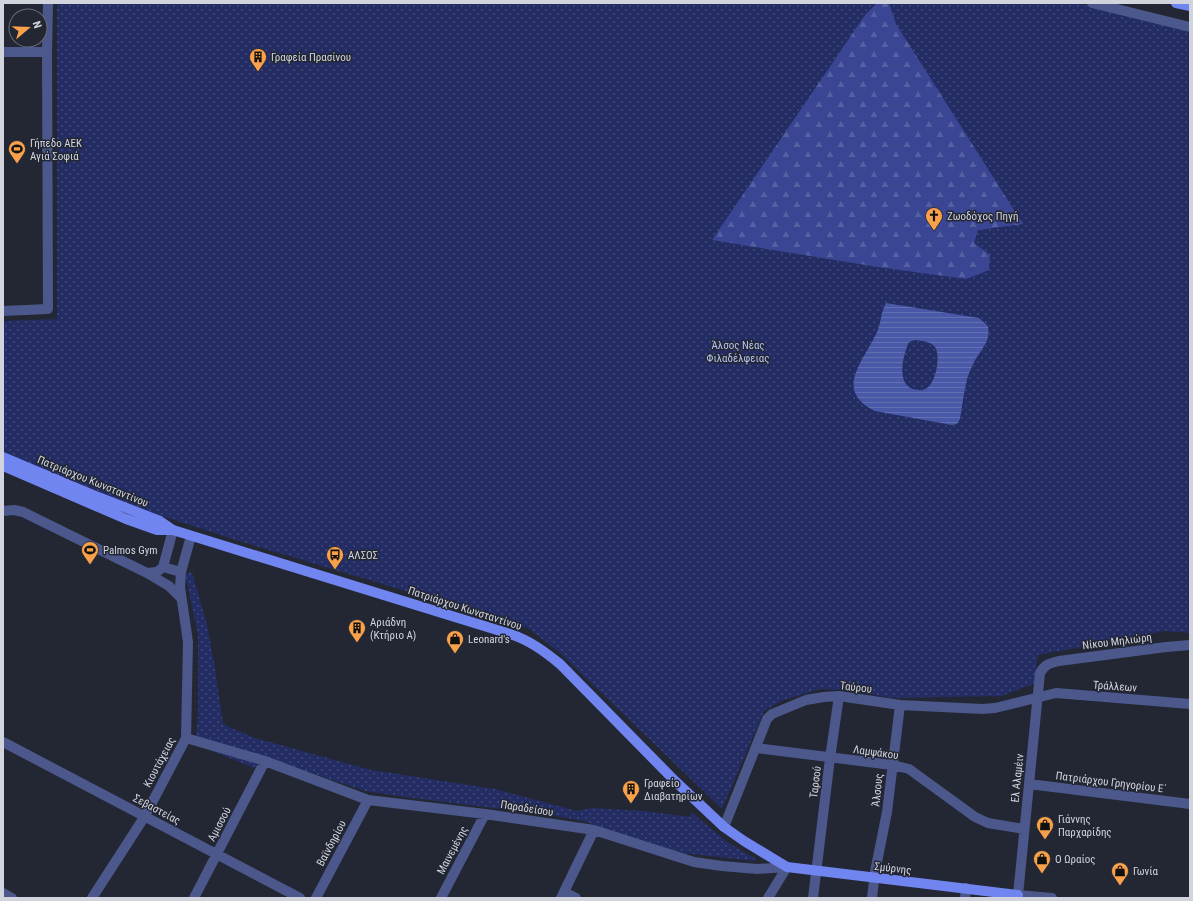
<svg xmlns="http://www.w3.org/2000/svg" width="1193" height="901" font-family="'Roboto Condensed',sans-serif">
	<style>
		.green { fill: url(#green-dots) }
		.forest { fill: url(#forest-firs) }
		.water { fill: url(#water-rules); fill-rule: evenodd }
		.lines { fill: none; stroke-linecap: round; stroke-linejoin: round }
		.minor { stroke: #4c588b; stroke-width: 10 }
		.major { stroke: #7085ef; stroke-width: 10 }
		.labels { text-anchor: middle; stroke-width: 3; stroke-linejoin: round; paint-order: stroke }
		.poi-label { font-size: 11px; fill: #d1d4dc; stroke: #232734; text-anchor: start }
		.park-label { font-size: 11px; fill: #b7c3ef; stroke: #232734 }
		.street-label { font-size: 11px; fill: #d1d4dc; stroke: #232734 }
	</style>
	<defs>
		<pattern id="green-dots" width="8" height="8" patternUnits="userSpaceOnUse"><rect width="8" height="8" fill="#232c63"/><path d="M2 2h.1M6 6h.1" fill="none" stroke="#424a79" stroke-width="1.8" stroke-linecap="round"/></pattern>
		<pattern id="forest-firs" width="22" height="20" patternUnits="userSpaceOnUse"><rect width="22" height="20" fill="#3a4694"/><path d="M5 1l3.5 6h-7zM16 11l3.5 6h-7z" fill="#5560a2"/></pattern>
		<pattern id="water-rules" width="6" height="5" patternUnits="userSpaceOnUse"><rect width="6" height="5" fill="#4958a7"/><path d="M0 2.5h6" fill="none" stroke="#626fb3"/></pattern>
	</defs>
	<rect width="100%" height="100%" fill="#232734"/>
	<!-- green -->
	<path class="green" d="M 57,3 L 1077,3 L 1190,31 L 1190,633 L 1164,631 L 1038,655 L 1034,684 L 1001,696 L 892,698 L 846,690 L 820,689 L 781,701 L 764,711 L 722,809 L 561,654 L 528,628 L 239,541 L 116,501 L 3,452 L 3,321 L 57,319 Z
		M 192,572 L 207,625 L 214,662 L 223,723 L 229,727 L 255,738 L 371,770 L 495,789 L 577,811 L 592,808 L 645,811 L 690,817 L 691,812 L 726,841 L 756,859 L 756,861 L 682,853 L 583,821 L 550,815 L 405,797 L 365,791 L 299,769 L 264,756 L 254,768 L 195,744 L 198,717 L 198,634 L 185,574 Z"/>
	<!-- forest -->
	<path class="forest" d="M 877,3 L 889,3 L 896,24 L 1023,224 L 978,230 L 974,243 L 990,255 L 989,270 L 966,279 L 878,267 L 712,240 L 865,15 Z"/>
	<!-- water -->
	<path class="water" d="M 886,303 L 979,318 L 988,326 C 990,339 986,343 979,354 C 974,361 970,370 967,379 C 964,392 962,406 960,419 L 957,424 L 952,425 L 875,411 C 833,390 864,361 877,332 C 881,323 881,312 886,303 ZM 915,340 C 922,341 930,341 935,347 C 941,356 936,385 925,389 C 921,391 917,390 913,389 C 896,383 903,355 909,342 Z"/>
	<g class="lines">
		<!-- minor -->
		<path class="minor" d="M 1092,3 L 1190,27
			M 3,52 L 47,52
			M 3,311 L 48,309 L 47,52 L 48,3
			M 3,511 L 14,510 L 23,512 L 147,573 L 169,586 L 180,597
			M 163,567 L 181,572
			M 147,573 L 157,572 L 163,567 L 173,530
			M 186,738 L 265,761 L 368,800 L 485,814 L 594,830 L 694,862 L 722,866 L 757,869 L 787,867
			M 3,742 L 300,898
			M 756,748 L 892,765 L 909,769 L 975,817 L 988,823 L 1024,829
			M 1029,784 L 1190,804
			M 724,827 L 767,719 L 772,714 L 806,700 L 824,697 L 839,696 L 900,705 L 982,709 L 995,708 L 1056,693 L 1190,704
			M 564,892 L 576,898
			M 3,893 L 12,898
			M 92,898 L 145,816 L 186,738 L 188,642 L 180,587 L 181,572 L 191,536
			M 194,898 L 265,761
			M 316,898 L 368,800
			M 441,898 L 485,814
			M 561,898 L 594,830
			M 768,898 L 787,867
			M 813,898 L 830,758 L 839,696
			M 872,898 L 875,872 L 887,812 L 900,705
			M 965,898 L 966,888
			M 1052,898 L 1018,895 L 1040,673 C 1045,664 1050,663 1059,661 L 1166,647 L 1190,645"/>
		<!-- major -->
		<path class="major" d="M 1176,3 L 1190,6
			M 3,457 L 98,497 L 160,521 L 173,530
			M 3,466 L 126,519 L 157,530 L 173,530 L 202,539 L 510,634 C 529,640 544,651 560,664 L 675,781 L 724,827 L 744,841 L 787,867 L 1018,895 L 1017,898"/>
	</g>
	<!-- icons -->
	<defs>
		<symbol id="building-pin" viewBox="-11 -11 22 30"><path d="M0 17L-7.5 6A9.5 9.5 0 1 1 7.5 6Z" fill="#f8a14a" stroke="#232734"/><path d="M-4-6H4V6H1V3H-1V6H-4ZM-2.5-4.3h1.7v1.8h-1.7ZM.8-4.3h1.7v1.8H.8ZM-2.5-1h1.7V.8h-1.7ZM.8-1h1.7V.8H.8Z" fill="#111"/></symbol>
		<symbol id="stadium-pin" viewBox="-11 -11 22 30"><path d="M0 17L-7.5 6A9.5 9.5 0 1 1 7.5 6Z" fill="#f8a14a" stroke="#232734"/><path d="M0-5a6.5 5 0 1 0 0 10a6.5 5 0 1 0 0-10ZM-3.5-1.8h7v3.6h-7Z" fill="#111"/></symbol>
		<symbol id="church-pin" viewBox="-11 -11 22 30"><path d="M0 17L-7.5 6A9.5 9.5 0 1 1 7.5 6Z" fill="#f8a14a" stroke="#232734"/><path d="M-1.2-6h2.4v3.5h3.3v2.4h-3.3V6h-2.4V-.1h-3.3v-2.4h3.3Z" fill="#111"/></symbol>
		<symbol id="bus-pin" viewBox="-11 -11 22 30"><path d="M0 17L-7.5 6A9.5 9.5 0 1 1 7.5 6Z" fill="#f8a14a" stroke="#232734"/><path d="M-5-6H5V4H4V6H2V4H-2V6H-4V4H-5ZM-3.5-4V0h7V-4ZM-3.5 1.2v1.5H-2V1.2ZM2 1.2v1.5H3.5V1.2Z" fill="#111"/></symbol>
		<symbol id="shop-pin" viewBox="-11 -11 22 30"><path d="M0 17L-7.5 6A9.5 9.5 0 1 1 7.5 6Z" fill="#f8a14a" stroke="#232734"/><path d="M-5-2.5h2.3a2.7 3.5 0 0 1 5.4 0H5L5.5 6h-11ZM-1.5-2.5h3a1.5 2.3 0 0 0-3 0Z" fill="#111"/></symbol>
	</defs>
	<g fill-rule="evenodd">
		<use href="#building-pin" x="248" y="47" width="20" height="27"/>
		<use href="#stadium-pin" x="7" y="139" width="20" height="27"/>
		<use href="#church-pin" x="924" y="206" width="20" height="27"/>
		<use href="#stadium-pin" x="80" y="540" width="20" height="27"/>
		<use href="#bus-pin" x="325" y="545" width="20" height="27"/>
		<use href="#building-pin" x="347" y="618" width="20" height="27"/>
		<use href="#shop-pin" x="445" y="629" width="20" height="27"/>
		<use href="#building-pin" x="621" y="779" width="20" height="27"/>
		<use href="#shop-pin" x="1035" y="815" width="20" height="27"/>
		<use href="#shop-pin" x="1032" y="849" width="20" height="27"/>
		<use href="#shop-pin" x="1110" y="861" width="20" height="27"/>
	</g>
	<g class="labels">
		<!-- poi labels -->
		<g class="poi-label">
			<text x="271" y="61">Γραφεία Πρασίνου</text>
			<text x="30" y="147">Γήπεδο ΑΕΚ<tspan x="30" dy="13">Αγιά Σοφιά</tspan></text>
			<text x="947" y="220">Ζωοδόχος Πηγή</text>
			<text x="103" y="554">Palmos Gym</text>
			<text x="348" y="559">ΑΛΣΟΣ</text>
			<text x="370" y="626">Αριάδνη<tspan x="370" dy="13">(Κτήριο Α)</tspan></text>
			<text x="468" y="643">Leonard's</text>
			<text x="644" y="787">Γραφείο<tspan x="644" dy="13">Διαβατηρίων</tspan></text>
			<text x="1058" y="823">Γιάννης<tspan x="1058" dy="13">Παρχαρίδης</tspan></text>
			<text x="1055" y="863">Ο Ωραίος</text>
			<text x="1133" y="875">Γωνία</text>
		</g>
		<!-- park labels -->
		<g class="park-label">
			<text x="738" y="349">Άλσος Νέας<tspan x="738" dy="13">Φιλαδέλφειας</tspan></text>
		</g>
		<!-- street labels -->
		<g class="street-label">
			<text transform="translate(93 481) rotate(22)" y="4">Πατριάρχου Κωνσταντίνου</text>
			<text transform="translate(465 608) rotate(18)" y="4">Πατριάρχου Κωνσταντίνου</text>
			<text transform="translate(1117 641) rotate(-7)" y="4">Νίκου Μηλιώρη</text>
			<text transform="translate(1115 686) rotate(4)" y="4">Τράλλεων</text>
			<text transform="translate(856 687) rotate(7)" y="4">Ταύρου</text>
			<text transform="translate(876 752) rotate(8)" y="4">Λαμψάκου</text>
			<text transform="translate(159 762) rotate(-62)" y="4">Κιουτάχειας</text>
			<text transform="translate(1017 778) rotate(-84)" y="4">Ελ Αλαμέιν</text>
			<text transform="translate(815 782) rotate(-83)" y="4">Ταρσού</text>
			<text transform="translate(1111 782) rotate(7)" y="4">Πατριάρχου Γρηγορίου Ε΄</text>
			<text transform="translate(877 790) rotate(-84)" y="4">Άλσους</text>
			<text transform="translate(527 808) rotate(9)" y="4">Παραδείσου</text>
			<text transform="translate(157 809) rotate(28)" y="4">Σεβαστείας</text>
			<text transform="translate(219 824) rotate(-62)" y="4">Αμισσού</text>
			<text transform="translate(331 843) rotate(-62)" y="4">Βαϊνδηρίου</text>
			<text transform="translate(452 850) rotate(-62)" y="4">Μαινεμένης</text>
			<text transform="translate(893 868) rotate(7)" y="4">Σμύρνης</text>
		</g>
	</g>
	<!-- border -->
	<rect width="1193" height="901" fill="none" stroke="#d1d4dc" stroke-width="8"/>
	<!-- north arrow -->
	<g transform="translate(28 28) rotate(71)"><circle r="19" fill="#232734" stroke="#696c77"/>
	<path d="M0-3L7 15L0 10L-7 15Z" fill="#f8a14a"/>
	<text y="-6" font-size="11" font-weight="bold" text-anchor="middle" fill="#d1d4dc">N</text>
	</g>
</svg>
